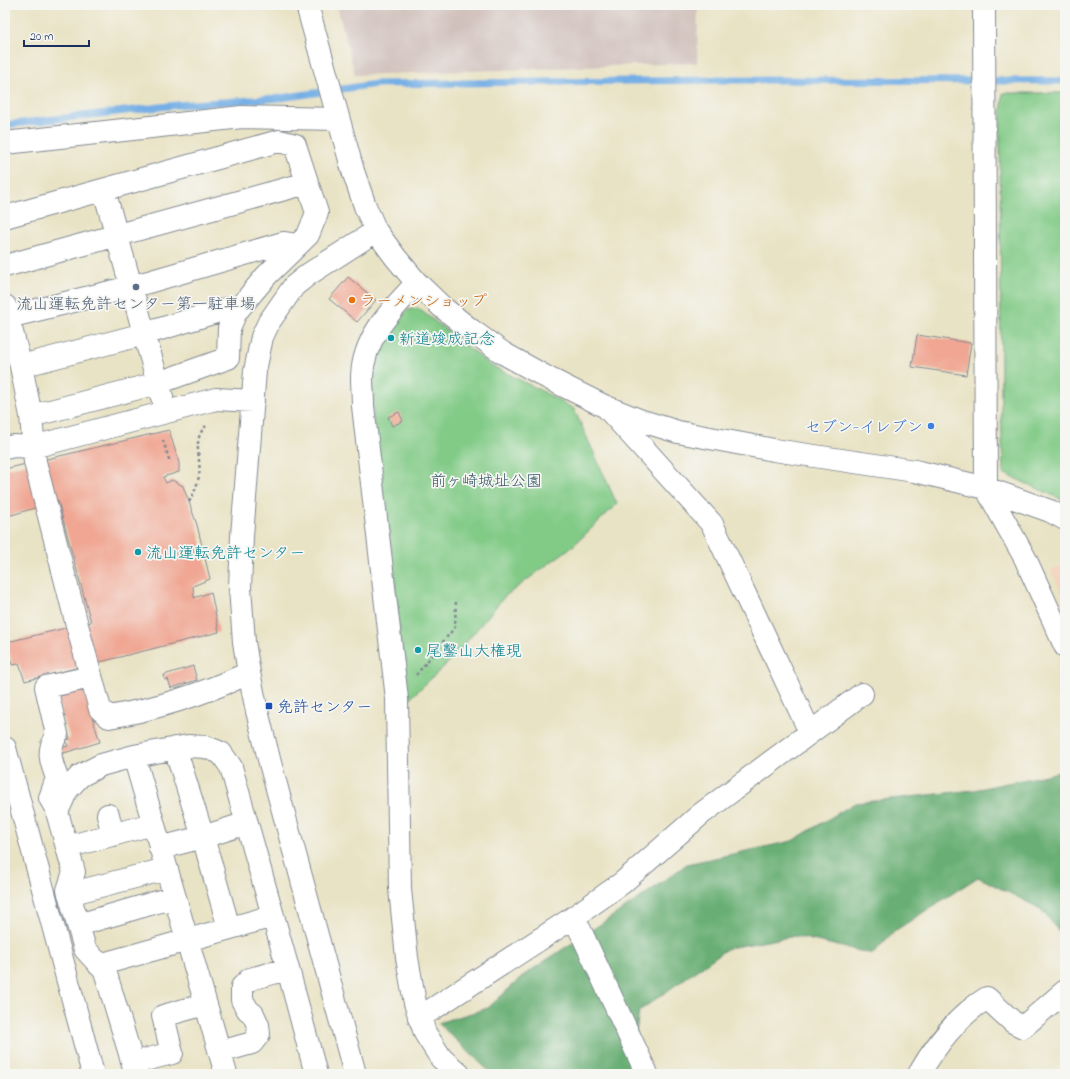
<svg xmlns="http://www.w3.org/2000/svg" width="1070" height="1079" font-family="'Indie Flower','Klee One',sans-serif">
	<style>
		.built { fill: #f4d4bf }
		.industrial { fill: #d0c0bb }
		.green { fill: #82cb87; stroke: #4e7d72 }
		.forest { fill: #69af74; stroke: #426f69 }
		.lines { fill: none; stroke-linecap: round; stroke-linejoin: round }
		.stream { stroke: #75afe5; stroke-width: 7 }
		.building { fill: #f0a692 }
		.minor-casing { stroke: #828992; stroke-width: 24 }
		.path { stroke: #828992; stroke-width: 2.5; stroke-dasharray: 3 3; stroke-linecap: butt }
		.minor { stroke: #fff; stroke-width: 22 }
		.service-dot { fill: #5c6f8a; stroke: #f6f6f2; stroke-width: 1.5 }
		.food-dot { fill: #e8710a; stroke: #f6f6f2; stroke-width: 1.5 }
		.culture-dot { fill: #0f9aa8; stroke: #f6f6f2; stroke-width: 1.5 }
		.shop-dot { fill: #3f7fe0; stroke: #f6f6f2; stroke-width: 1.5 }
		.transit-dot { fill: #1a4fb4; stroke: #f6f6f2; stroke-width: 1.5 }
		.labels { text-anchor: middle; stroke-width: 3.5; stroke-linejoin: round; paint-order: stroke }
		.food-label { font-size: 16px; fill: #c56008; stroke: #f6f6f2; text-anchor: start }
		.service-label { font-size: 16px; fill: #4e5e75; stroke: #f6f6f2 }
		.culture-label { font-size: 16px; fill: #0d838f; stroke: #f6f6f2; text-anchor: start }
		.shop-label { font-size: 16px; fill: #366cbe; stroke: #f6f6f2; text-anchor: end }
		.park-label { font-size: 16px; fill: #355668; stroke: #f6f6f2 }
		.transit-label { font-size: 16px; fill: #164399; stroke: #f6f6f2; text-anchor: start }
	</style>
	<rect width="100%" height="100%" fill="#f6f6f2"/>
	<filter id="ink" filterUnits="userSpaceOnUse"><feTurbulence type="fractalNoise" baseFrequency=".025" numOctaves="2"/><feDisplacementMap in="SourceGraphic" scale="8" xChannelSelector="R" yChannelSelector="G"/><feConvolveMatrix kernelMatrix="1 2 1 2 8 2 1 2 1" color-interpolation-filters="sRGB"/></filter>
	<filter id="wash" filterUnits="userSpaceOnUse"><feTurbulence type="fractalNoise" baseFrequency=".012" numOctaves="4" result="noise"/><feDisplacementMap in="SourceGraphic" scale="16" xChannelSelector="R" yChannelSelector="G"/><feGaussianBlur stdDeviation="0.9" result="paint"/><feColorMatrix in="noise" values="0 0 0 0 0 0 0 0 0 0 0 0 0 0 0 0 0 1.4 0 .05"/><feComposite in="paint" operator="in"/></filter>
	<g filter="url(#wash)">
		<rect width="100%" height="100%" fill="#e9e3c5"/>
		<!-- built -->
		<path class="built" d="M 1065,564 L 1065,600 L 1051,570 Z"/>
		<!-- industrial -->
		<path class="industrial" d="M 337,5 L 698,5 L 697,63 L 355,75 Z"/>
		<!-- green -->
		<path class="green" d="M 1003,93 L 1065,93 L 1065,501 L 1003,473 L 1001,408 L 1000,129 Z
			M 418,308 L 492,366 L 542,391 L 574,409 L 617,504 L 574,545 L 504,597 L 452,659 L 405,703 L 394,570 L 373,423 L 373,377 L 384,330 L 408,310 Z"/>
		<!-- forest -->
		<path class="forest" d="M 1065,771 L 1065,939 L 1041,909 L 978,877 L 893,932 L 873,954 L 795,936 L 728,948 L 639,1011 L 630,1074 L 492,1074 L 438,1023 L 488,1008 L 524,975 L 643,896 L 687,864 L 792,841 L 855,803 L 974,790 Z"/>
		<g class="lines">
			<!-- stream -->
			<path class="stream" d="M 5,125 L 177,105 L 280,98 L 376,84 L 723,80 L 1065,81"/>
		</g>
		<g id="blocks">
			<!-- building -->
			<path class="building" d="M 348,277 L 376,300 L 357,322 L 329,299 Z
				M 917,335 L 971,343 L 966,375 L 912,367 Z
				M 399,412 L 403,421 L 392,426 L 388,417 Z
				M 169,430 L 179,463 L 179,472 L 163,477 L 166,483 L 172,480 L 183,486 L 189,502 L 197,525 L 210,579 L 193,586 L 194,598 L 211,592 L 219,632 L 25,681 L 19,664 L 12,665 L 7,642 L 91,622 L 58,501 L 5,517 L 5,469 Z
				M 193,666 L 197,680 L 171,688 L 168,679 L 165,680 L 164,675 Z
				M 83,689 L 100,742 L 61,754 L 65,765 L 59,767 L 54,750 L 68,746 L 66,740 L 70,739 L 57,697 Z"/>
		</g>
	</g>
	<g filter="url(#ink)">
		<use href="#blocks" fill-opacity="0" stroke="#828992" stroke-width="1"/>
		<g class="lines">
			<defs>
				<path id="minor" d="M 307,5 L 353,171 L 365,206 L 376,231 L 396,258 L 417,283 L 442,307 L 471,330 L 503,353 L 548,378 L 604,406 L 639,420 L 678,432 L 774,450 L 915,471 L 986,488 L 1050,511 L 1065,519
					M 984,5 L 986,488 L 1025,558 L 1065,646
					M 5,143 L 242,117 L 338,119
					M 104,190 L 162,397
					M 5,217 L 279,141 L 295,145 L 317,213 L 308,235 L 267,275 L 236,312 L 229,328 L 228,358 L 158,383 L 31,416
					M 5,266 L 307,183
					M 417,283 C 391,310 363,338 362,377 C 362,387 363,396 363,406 L 397,699 L 400,889 L 407,958 L 415,1003 L 425,1033 L 441,1058 L 459,1074
					M 5,306 L 21,366 L 31,416 L 35,462 L 77,625 L 100,709 L 109,717 C 157,709 205,693 249,673
					M 8,317 L 131,287 L 283,243 L 297,245
					M 21,366 L 144,334 L 226,309 L 236,312
					M 608,409 L 712,524 L 810,732
					M 5,448 L 14,446 L 33,447 L 216,399 L 253,401
					M 5,748 L 93,1074
					M 175,748 L 203,837 L 229,928
					M 134,756 L 226,1074
					M 54,805 L 50,798 L 57,778 C 50,760 47,751 57,734 L 46,687 L 91,677
					M 108,815 L 113,835
					M 67,847 L 153,824
					M 160,848 L 203,837 L 247,823
					M 69,894 L 166,869
					M 574,917 L 647,1074
					M 78,925 L 174,897
					M 99,965 L 273,916
					M 419,1018 L 574,917 L 622,883 L 701,814 L 862,694
					M 220,1052 L 252,1043 L 259,1034 L 258,1025 L 253,1014 L 248,1010 L 242,1000 L 242,987 L 250,979 L 288,969
					M 133,1063 L 172,1053 L 163,1016 L 205,1004
					M 136,1074 L 105,971 L 85,949 L 68,890 L 74,872 L 57,812 L 67,790 L 80,776 L 101,765 L 134,756 L 188,746 L 206,747 L 221,753 L 231,767 L 288,969 L 316,1074
					M 355,1074 L 270,763 L 257,711 L 249,673 L 244,642 L 240,588 L 242,536 L 255,371 L 262,337 L 269,322 L 294,286 L 309,274 L 376,231
					M 919,1074 C 936,1045 957,1016 987,998 L 1013,1022 L 1023,1027 L 1065,991"/>
			</defs>
			<!-- minor casing -->
			<use href="#minor" class="minor-casing"/>
			<!-- path -->
			<path class="path" d="M 163,440 L 170,463
				M 189,502 C 194,493 197,486 199,476 C 202,459 191,440 206,426
				M 416,675 L 455,627 L 456,599"/>
			<!-- minor -->
			<use href="#minor" class="minor"/>
		</g>
	</g>
	<!-- markers -->
	<circle class="service-dot" cx="136" cy="287" r="4"/>
	<circle class="food-dot" cx="352" cy="300" r="4"/>
	<g class="culture-dot">
		<circle cx="391" cy="338" r="4"/>
		<circle cx="138" cy="552" r="4"/>
		<circle cx="418" cy="650" r="4"/>
	</g>
	<circle class="shop-dot" cx="931" cy="426" r="4"/>
	<rect class="transit-dot" x="265" y="702" width="8" height="8" rx="2"/>
	<g class="labels">
		<!-- food labels -->
		<g class="food-label">
			<text x="360" y="306">ラーメンショップ</text>
		</g>
		<!-- service labels -->
		<g class="service-label">
			<text x="136" y="309">流山運転免許センター第一駐車場</text>
		</g>
		<!-- culture labels -->
		<g class="culture-label">
			<text x="399" y="344">新道竣成記念</text>
			<text x="146" y="558">流山運転免許センター</text>
			<text x="426" y="656">尾鑿山大権現</text>
		</g>
		<!-- shop labels -->
		<g class="shop-label">
			<text x="923" y="432">セブン-イレブン</text>
		</g>
		<!-- park labels -->
		<g class="park-label">
			<text x="486" y="486">前ヶ崎城址公園</text>
		</g>
		<!-- transit labels -->
		<g class="transit-label">
			<text x="277" y="712">免許センター</text>
		</g>
	</g>
	<!-- margin -->
	<rect width="1070" height="1079" fill="none" stroke="#f6f6f2" stroke-width="20"/>
	<!-- scale -->
	<path d="M24 40v6h65v-6" fill="none" stroke="#1b2f5e" stroke-width="2"/>
	<text x="30" y="40" font-size="12" fill="#1b2f5e" stroke="#f6f6f2" stroke-width="3" paint-order="stroke">20 m</text>
</svg>
